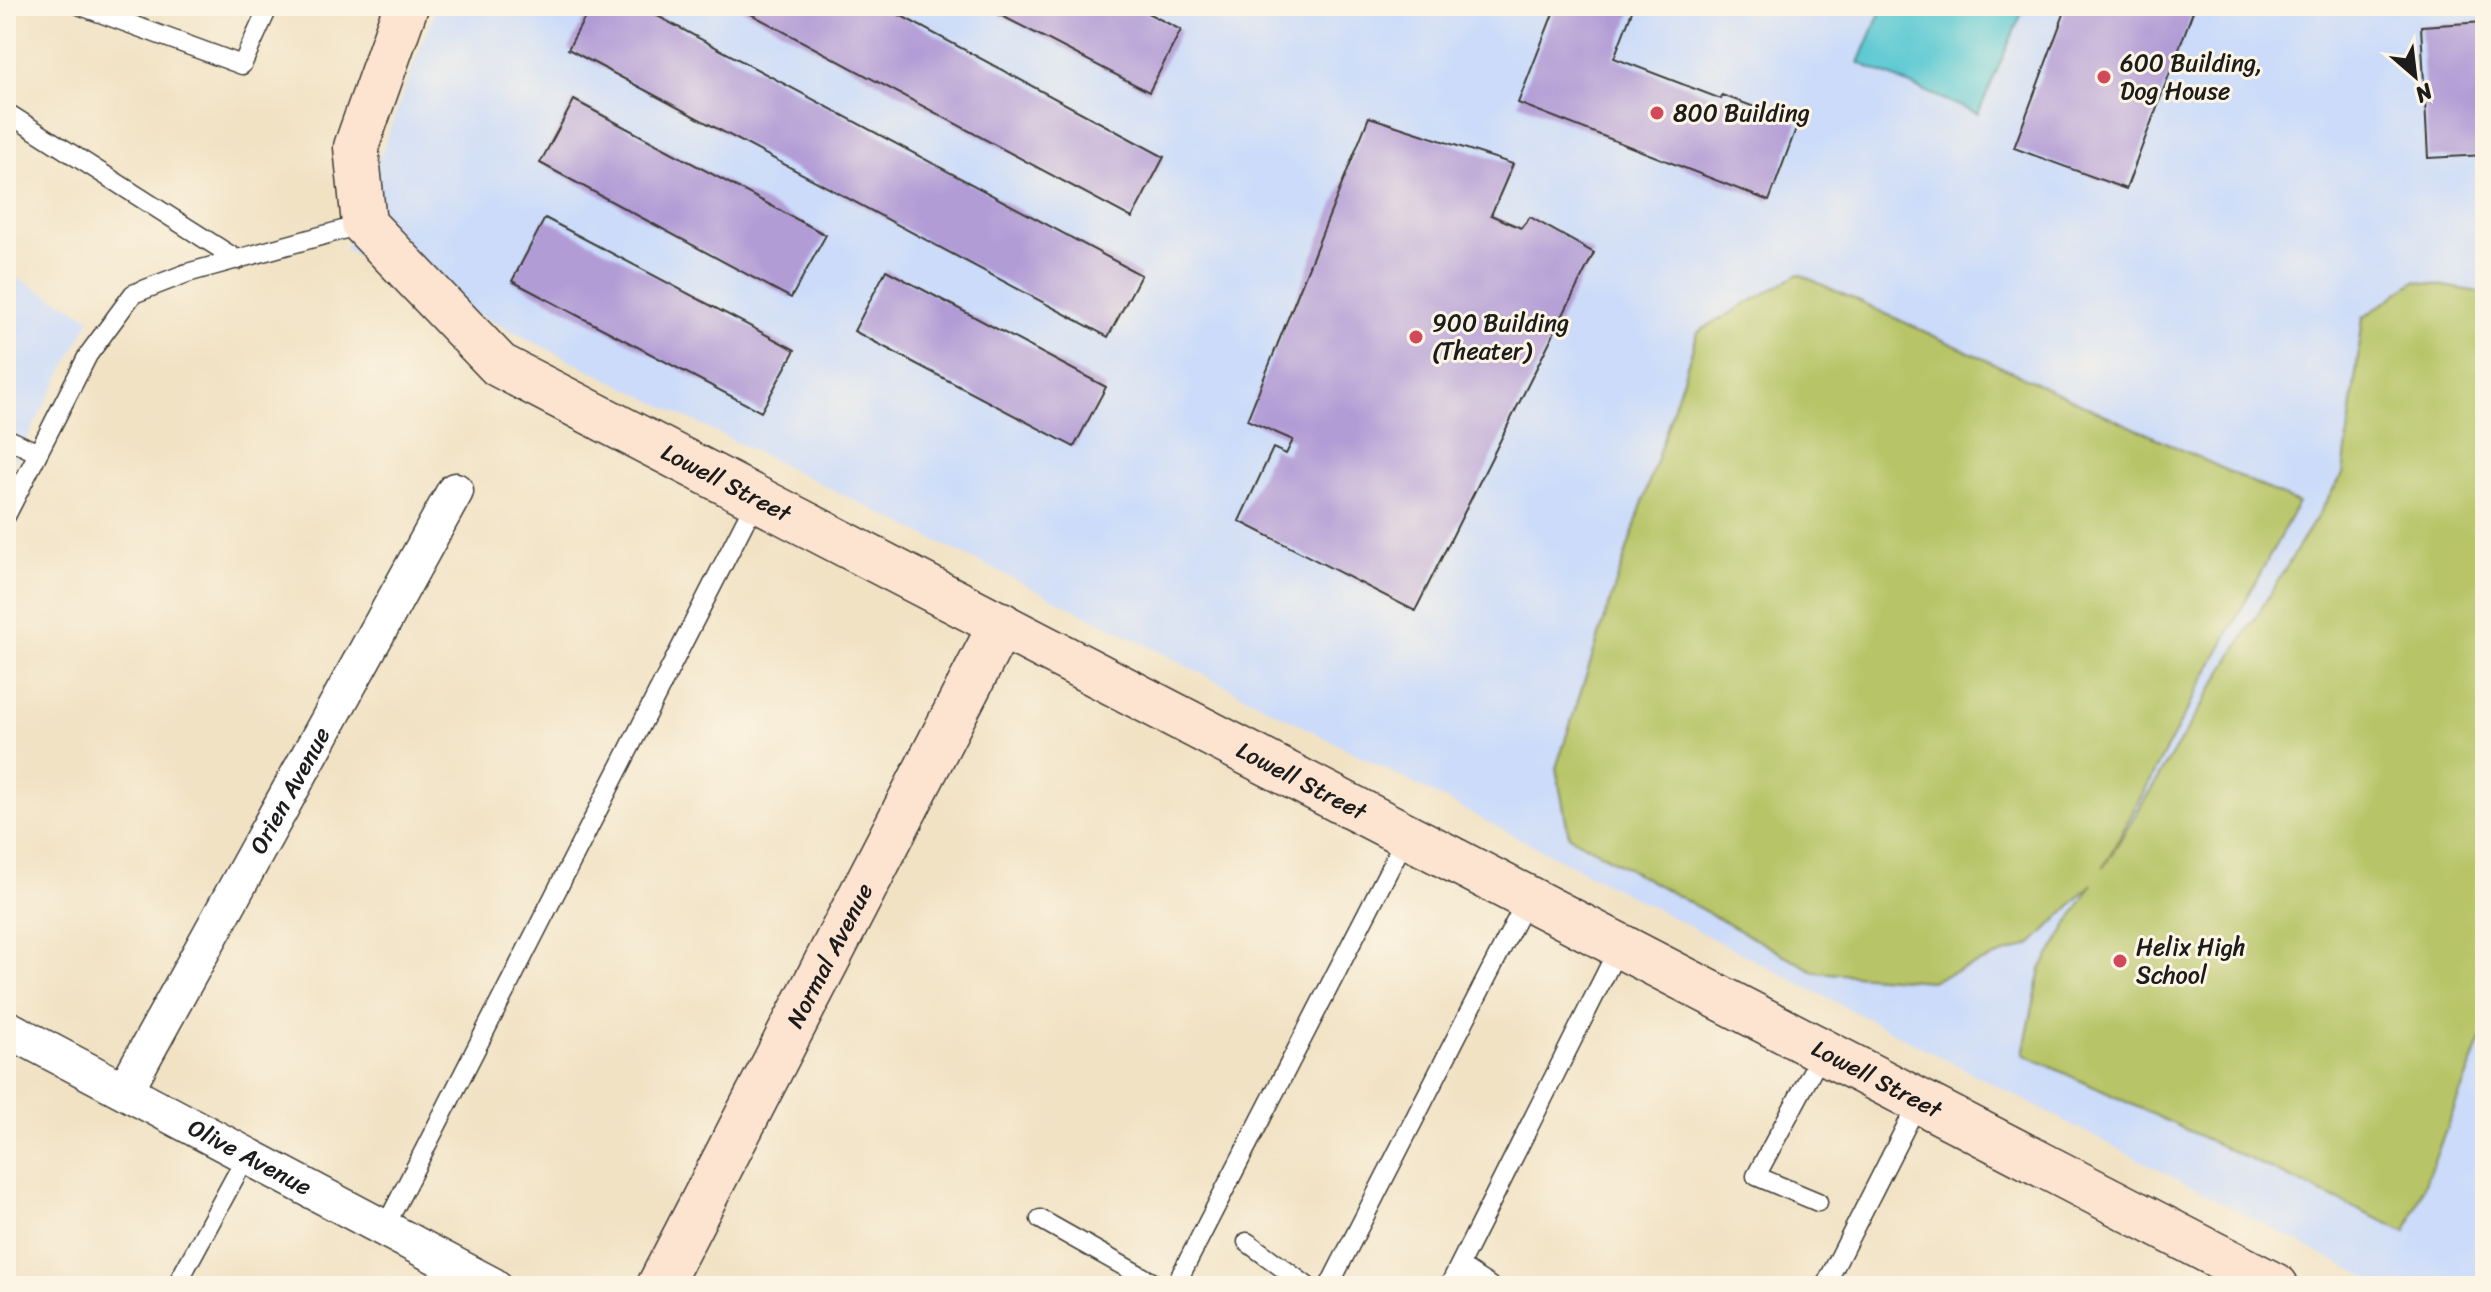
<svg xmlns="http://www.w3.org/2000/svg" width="2491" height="1292" font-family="Sriracha,sans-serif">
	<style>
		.built { fill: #cbdbf9 }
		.green { fill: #b7c567; stroke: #6a7042; stroke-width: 2 }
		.water { fill: #5cc9d3; stroke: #3c7278; stroke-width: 2 }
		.building { fill: #b29cd6 }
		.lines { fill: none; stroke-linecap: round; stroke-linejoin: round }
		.lane-casing { stroke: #3c3a35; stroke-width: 21 }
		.street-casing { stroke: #3c3a35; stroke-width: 39 }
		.secondary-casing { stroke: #3c3a35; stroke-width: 47 }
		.lane { stroke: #fff; stroke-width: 18 }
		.street { stroke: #fff; stroke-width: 36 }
		.secondary { stroke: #fde4d1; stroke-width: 44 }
		.poi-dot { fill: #d1495b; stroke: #fcf5e5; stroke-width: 3 }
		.labels { text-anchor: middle; stroke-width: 6; stroke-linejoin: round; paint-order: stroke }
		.poi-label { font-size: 24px; fill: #1c1c1c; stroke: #fcf5e5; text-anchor: start }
		.street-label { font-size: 24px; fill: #1c1c1c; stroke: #fcf5e5 }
	</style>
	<rect width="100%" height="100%" fill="#fcf5e5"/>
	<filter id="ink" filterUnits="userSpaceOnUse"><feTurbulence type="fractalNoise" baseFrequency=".0125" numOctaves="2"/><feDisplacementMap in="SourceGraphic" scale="16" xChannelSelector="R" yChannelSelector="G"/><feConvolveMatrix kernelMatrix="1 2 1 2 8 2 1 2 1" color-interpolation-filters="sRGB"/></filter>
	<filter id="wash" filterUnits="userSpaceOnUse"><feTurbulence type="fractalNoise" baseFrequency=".006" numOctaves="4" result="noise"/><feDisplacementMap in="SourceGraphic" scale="32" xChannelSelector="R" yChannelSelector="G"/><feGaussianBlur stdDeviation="1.8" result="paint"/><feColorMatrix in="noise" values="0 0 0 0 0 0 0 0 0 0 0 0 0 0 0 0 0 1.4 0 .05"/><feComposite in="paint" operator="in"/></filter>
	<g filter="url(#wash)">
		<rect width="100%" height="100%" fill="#f1e2c4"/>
		<!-- built -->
		<path class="built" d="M 436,6 L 2485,6 L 2485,1286 L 2383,1286 L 1129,636 L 345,249 Z
			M 6,272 L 91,318 L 6,478 Z"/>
		<!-- green -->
		<path class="green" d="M 1799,274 L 2298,503 L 2103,868 L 2343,474 L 2363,318 L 2415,281 L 2485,293 L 2485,1030 L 2406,1232 L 2023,1054 L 2041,969 L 2092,884 L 2032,944 L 1930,981 L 1815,972 L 1569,836 L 1556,768 L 1698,332 Z"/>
		<!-- water -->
		<path class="water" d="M 1883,6 L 2025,6 L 1978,114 L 1859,63 Z"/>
		<g id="blocks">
			<!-- building -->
			<path class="building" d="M 591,6 L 639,6 L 1141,275 L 1108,337 L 568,49 Z
				M 736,6 L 883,6 L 1164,157 L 1132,218 Z
				M 983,6 L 1134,6 L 1181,30 L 1149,92 Z
				M 1556,6 L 1634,6 L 1614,58 L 1721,99 L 1722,95 L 1798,123 L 1769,201 L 1518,103 Z
				M 2067,6 L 2195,6 L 2126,189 L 2014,148 Z
				M 2485,22 L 2485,155 L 2428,158 L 2421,26 Z
				M 574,100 L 826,235 L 791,298 L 540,163 Z
				M 1369,117 L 1513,164 L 1491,215 L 1521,228 L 1530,217 L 1594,253 L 1415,611 L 1239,521 L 1273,448 L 1286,454 L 1293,440 L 1247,420 Z
				M 545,218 L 795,350 L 761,412 L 512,281 Z
				M 886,270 L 1106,387 L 1074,447 L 854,331 Z"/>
		</g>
	</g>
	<g filter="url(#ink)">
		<use href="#blocks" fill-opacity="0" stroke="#3c3a35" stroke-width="2"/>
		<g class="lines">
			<defs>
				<path id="lane" d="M 81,6 L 242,65 L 269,6
					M 6,112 L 238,260
					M 6,438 L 38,453
					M 6,516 L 88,355 L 133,294 L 187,273 L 364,224
					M 1818,1202 L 1756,1176 L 1823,1051
					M 1040,1219 L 1159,1286
					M 384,1229 L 757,498
					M 1247,1242 L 1307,1286
					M 1459,1266 L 1490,1286
					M 176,1286 L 247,1155
					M 1175,1286 L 1407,835
					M 1329,1286 L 1528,897
					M 1449,1286 L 1620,945
					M 1825,1286 L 1919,1101"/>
				<g id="street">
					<path id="s1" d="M 6,1028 L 493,1286"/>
					<path id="s2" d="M 125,1090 L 455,491"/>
				</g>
				<g id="secondary">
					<path id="s3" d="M 406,6 L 356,147 L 364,224 L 499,365 L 2276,1286"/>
					<path id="s4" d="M 659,1286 L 1001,624"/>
				</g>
			</defs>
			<!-- lane casing -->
			<use href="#lane" class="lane-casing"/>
			<!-- street casing -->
			<use href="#street" class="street-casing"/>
			<!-- secondary casing -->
			<use href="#secondary" class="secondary-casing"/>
			<!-- lane -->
			<use href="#lane" class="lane"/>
			<!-- street -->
			<use href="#street" class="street"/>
			<!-- secondary -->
			<use href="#secondary" class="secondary"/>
		</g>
	</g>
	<!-- markers -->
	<g class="poi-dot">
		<circle cx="2104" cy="77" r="8"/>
		<circle cx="1657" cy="113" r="8"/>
		<circle cx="1416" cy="337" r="8"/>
		<circle cx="2120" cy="961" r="8"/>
	</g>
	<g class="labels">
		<!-- poi labels -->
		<g class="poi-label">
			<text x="2120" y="71">600 Building,<tspan x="2120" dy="28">Dog House</tspan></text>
			<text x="1673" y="121">800 Building</text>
			<text x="1432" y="331">900 Building<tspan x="1432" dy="28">(Theater)</tspan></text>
			<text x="2136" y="955">Helix High<tspan x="2136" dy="28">School</tspan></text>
		</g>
		<!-- street labels -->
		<g class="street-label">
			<text dy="8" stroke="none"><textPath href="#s3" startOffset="678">Lowell Street</textPath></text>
			<text dy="8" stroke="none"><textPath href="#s3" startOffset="1326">Lowell Street</textPath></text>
			<text dy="8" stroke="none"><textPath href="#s2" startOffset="342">Orien Avenue</textPath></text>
			<text dy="8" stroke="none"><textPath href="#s4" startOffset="372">Normal Avenue</textPath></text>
			<text dy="8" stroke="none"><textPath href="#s3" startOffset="1974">Lowell Street</textPath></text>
			<text dy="8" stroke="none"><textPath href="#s1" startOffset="276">Olive Avenue</textPath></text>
		</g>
	</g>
	<!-- margin -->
	<rect width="2491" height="1292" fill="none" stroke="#fcf5e5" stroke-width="32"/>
	<!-- north arrow -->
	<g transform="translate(2415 76) rotate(152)" stroke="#fcf5e5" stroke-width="6" paint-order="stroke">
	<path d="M0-6L14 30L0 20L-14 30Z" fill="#1c1c1c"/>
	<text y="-12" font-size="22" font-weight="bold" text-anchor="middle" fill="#1c1c1c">N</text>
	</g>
</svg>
